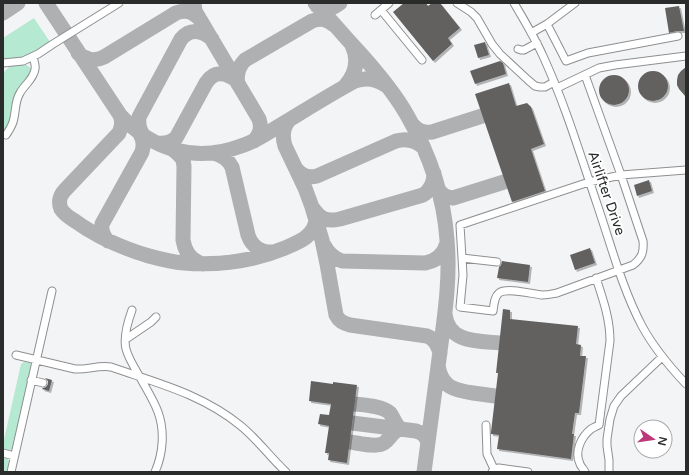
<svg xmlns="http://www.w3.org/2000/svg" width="689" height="475" font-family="'Varela Round',sans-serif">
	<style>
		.green { fill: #b6e9d1 }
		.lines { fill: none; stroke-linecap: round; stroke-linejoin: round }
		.taxiway { stroke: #aeb0b1; stroke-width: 15 }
		.building { fill: #636160; filter: url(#shadow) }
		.minor-casing { stroke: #8e8f91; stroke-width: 9 }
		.minor { stroke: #fff; stroke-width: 7 }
		.labels { text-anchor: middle; stroke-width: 4; stroke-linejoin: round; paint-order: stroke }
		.street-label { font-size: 14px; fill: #2a2b2b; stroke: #fff }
	</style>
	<defs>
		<filter id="shadow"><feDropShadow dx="2" dy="2" stdDeviation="0" flood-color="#0004"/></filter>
	</defs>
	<rect width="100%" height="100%" fill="#f2f4f5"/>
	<!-- green -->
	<path class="green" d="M 34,18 L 50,42 L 34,52 L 22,58 L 3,60 L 3,38 Z
		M 18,63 L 25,64 L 32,69 L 12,117 L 5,132 L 3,129 L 3,73 L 9,67 Z
		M 24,362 L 30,363 L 31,365 L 13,448 L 11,450 L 8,451 L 3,449 L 3,444 L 21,364 Z
		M 3,457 L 8,459 L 9,462 L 7,472 L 3,472 Z"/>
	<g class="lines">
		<!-- taxiway -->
		<path class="taxiway" d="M 46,3 L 120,115 C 152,150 196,163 241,146 C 255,142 267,133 279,126 C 304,111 329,95 355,81 C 366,77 377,79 387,86
			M 194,3 L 195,11 L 259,119 C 262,128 260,134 254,141
			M 315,3 C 330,19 344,36 359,52 C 377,72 394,92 407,115 C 429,153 444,197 447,240 C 451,283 443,325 438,367 C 433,402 429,437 424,472
			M 317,6 C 326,11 332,9 340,3
			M 3,13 L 18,3
			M 78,53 C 86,60 94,62 104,57 L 176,13 C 186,9 192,12 199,18
			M 238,84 C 236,75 238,67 245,60 L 312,21 C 321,18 327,19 334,25
			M 345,86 C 356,74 359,60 352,45
			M 120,115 C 123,122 122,127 119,133 L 65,190 C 60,195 58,202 61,209 C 64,214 70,218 75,221 C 97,237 122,248 149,256 C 160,259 172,262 184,263 C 219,266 253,261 285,248 C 299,242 315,236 316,219
			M 289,120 C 283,127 282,136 285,146 L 305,188 L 312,207 L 322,240 L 327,264 L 336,315 C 339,321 343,323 350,325 L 427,336 C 435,339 438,345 440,353
			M 413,125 C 418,131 424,133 432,132 L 482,116
			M 145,138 C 140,132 138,125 139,117 L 181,39 C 190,28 202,30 212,39
			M 157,143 C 164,144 170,143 176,138 L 206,83 C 214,70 226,72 237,81
			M 172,149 L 176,152 L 181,157 L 183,160 L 184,166 L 183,240 C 185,252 191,261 203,264
			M 213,153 C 222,155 228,159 232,167 L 248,235 C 252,247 262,253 274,252
			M 296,169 C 302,176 308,178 317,176 L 396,141 C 407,138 416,140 424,148
			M 438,189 C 442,195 446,197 453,198 L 504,182
			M 312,207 C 320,219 326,222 340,219 L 423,195 C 431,190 434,183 434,173
			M 108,241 C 103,236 101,231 102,224 L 142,152 C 144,145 144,140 140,134
			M 324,245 C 328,253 333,258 342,261 L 425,263 C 437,261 444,254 447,243
			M 445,314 C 448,343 478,341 500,343
			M 438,366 C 442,387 453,390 473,393 C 480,394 488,395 495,396
			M 352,423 L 416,431 C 423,433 426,436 428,443
			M 350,442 C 358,443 377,448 384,443 C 391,438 392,431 401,429 C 395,425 394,418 390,413 C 383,406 364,405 355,404"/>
	</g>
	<!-- building -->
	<path class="building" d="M 404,3 L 426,3 L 428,6 L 432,3 L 440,3 L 460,28 L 448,38 L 452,44 L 433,61 L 393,12 Z
		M 679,6 L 684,31 L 677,31 L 669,33 L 665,8 Z
		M 485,42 L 489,55 L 478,58 L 474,45 Z
		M 500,61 L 503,63 L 506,74 L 475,84 L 470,71 Z
		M 686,67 L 686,97 L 679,89 L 677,85 L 677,80 L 678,75 L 681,71 Z
		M638 86a15 15 0 1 1 30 0a15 15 0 1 1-30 0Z
		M599 90a15 15 0 1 1 30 0a15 15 0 1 1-30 0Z
		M 509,83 L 516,106 L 527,103 L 531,107 L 544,144 L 531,149 L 545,191 L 512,202 L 475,94 Z
		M 649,180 L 652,191 L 637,196 L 634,185 Z
		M 590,248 L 595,263 L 575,270 L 570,255 Z
		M 502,261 L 530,265 L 528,282 L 497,278 L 499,267 L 501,265 Z
		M 503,309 L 510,310 L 510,319 L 578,326 L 576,344 L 581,345 L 580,356 L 586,356 L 579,413 L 575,413 L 572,434 L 574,434 L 571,459 L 497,449 L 499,435 L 491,434 L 491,432 L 498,373 L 496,373 Z
		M 45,378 L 52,380 L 49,391 L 42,389 L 43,388 L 46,387 L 48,384 L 48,381 Z
		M 311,381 L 333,384 L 333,382 L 357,385 L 347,463 L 328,460 L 329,453 L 325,453 L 329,426 L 318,424 L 320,414 L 329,415 L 331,404 L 309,401 Z"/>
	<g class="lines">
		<defs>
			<path id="minor" d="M 457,3 L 471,12 L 477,18 L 492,44 L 500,54 L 528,80 L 535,86 L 540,87 L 545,87 L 554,82
				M 514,3 C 524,20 535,38 543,56 C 565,104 580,154 597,204 C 611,245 622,288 642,326 C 654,348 669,366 686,384
				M 381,10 L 422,60
				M 375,15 L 389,3
				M 547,24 L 575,3
				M 531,33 L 547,24 L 566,61 L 588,53 L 678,36
				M 518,49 L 521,50 L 524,50 L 537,43
				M 3,63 L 23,61 L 38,54 L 53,44 L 119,3
				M 557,88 L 599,68 L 615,65 L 686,56
				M 6,135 C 10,129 13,125 14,118 C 16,109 15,101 20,93 C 24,85 34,79 35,69 C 36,65 34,61 33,57
				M 462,258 L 460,225 L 589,182 L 621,175 L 686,170
				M 497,262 L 462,258 L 463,275 L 460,307 L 493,311 C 494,305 494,297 499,293 C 507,287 532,294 542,295 C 548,295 552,294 557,293 L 633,265 C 642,258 644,252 643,241 L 621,175 L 585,75
				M 132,310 C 128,321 123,337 126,349 C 129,360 136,370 141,379 C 147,390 154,401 158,412 C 165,431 163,454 155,472
				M 126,339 L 151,322 L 156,317
				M 16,355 L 75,369 C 87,370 98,365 111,367 C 157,383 202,394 241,426 C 258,440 270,457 286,472
				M 31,380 L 43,383
				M 486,425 L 487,454 L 494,469
				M 3,453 L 14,456
				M 609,471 L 609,460 L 607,446 L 607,439 L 610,419 L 614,406 L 621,396 L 662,357
				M 11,472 L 52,291
				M 492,472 L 494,469 L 499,468 L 528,472
				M 585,472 C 584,469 581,467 580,464 C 574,452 581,437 591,429 C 593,428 596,426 599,425 L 610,341 C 610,319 603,299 596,278"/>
		</defs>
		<!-- minor casing -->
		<use href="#minor" class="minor-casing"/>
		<!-- minor -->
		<use href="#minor" class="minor"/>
	</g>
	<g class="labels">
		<!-- street labels -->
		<g class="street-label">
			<text transform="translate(607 193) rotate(71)" y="5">Airlifter Drive</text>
		</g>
	</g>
	<!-- border -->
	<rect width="689" height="475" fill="none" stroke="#2a2b2b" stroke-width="8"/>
	<!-- north arrow -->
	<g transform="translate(653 439) rotate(103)"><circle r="19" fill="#ffffff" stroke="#aaaaaa"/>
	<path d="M0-3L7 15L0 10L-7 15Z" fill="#be3879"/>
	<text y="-6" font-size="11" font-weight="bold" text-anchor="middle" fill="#2a2b2b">N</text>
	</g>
</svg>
